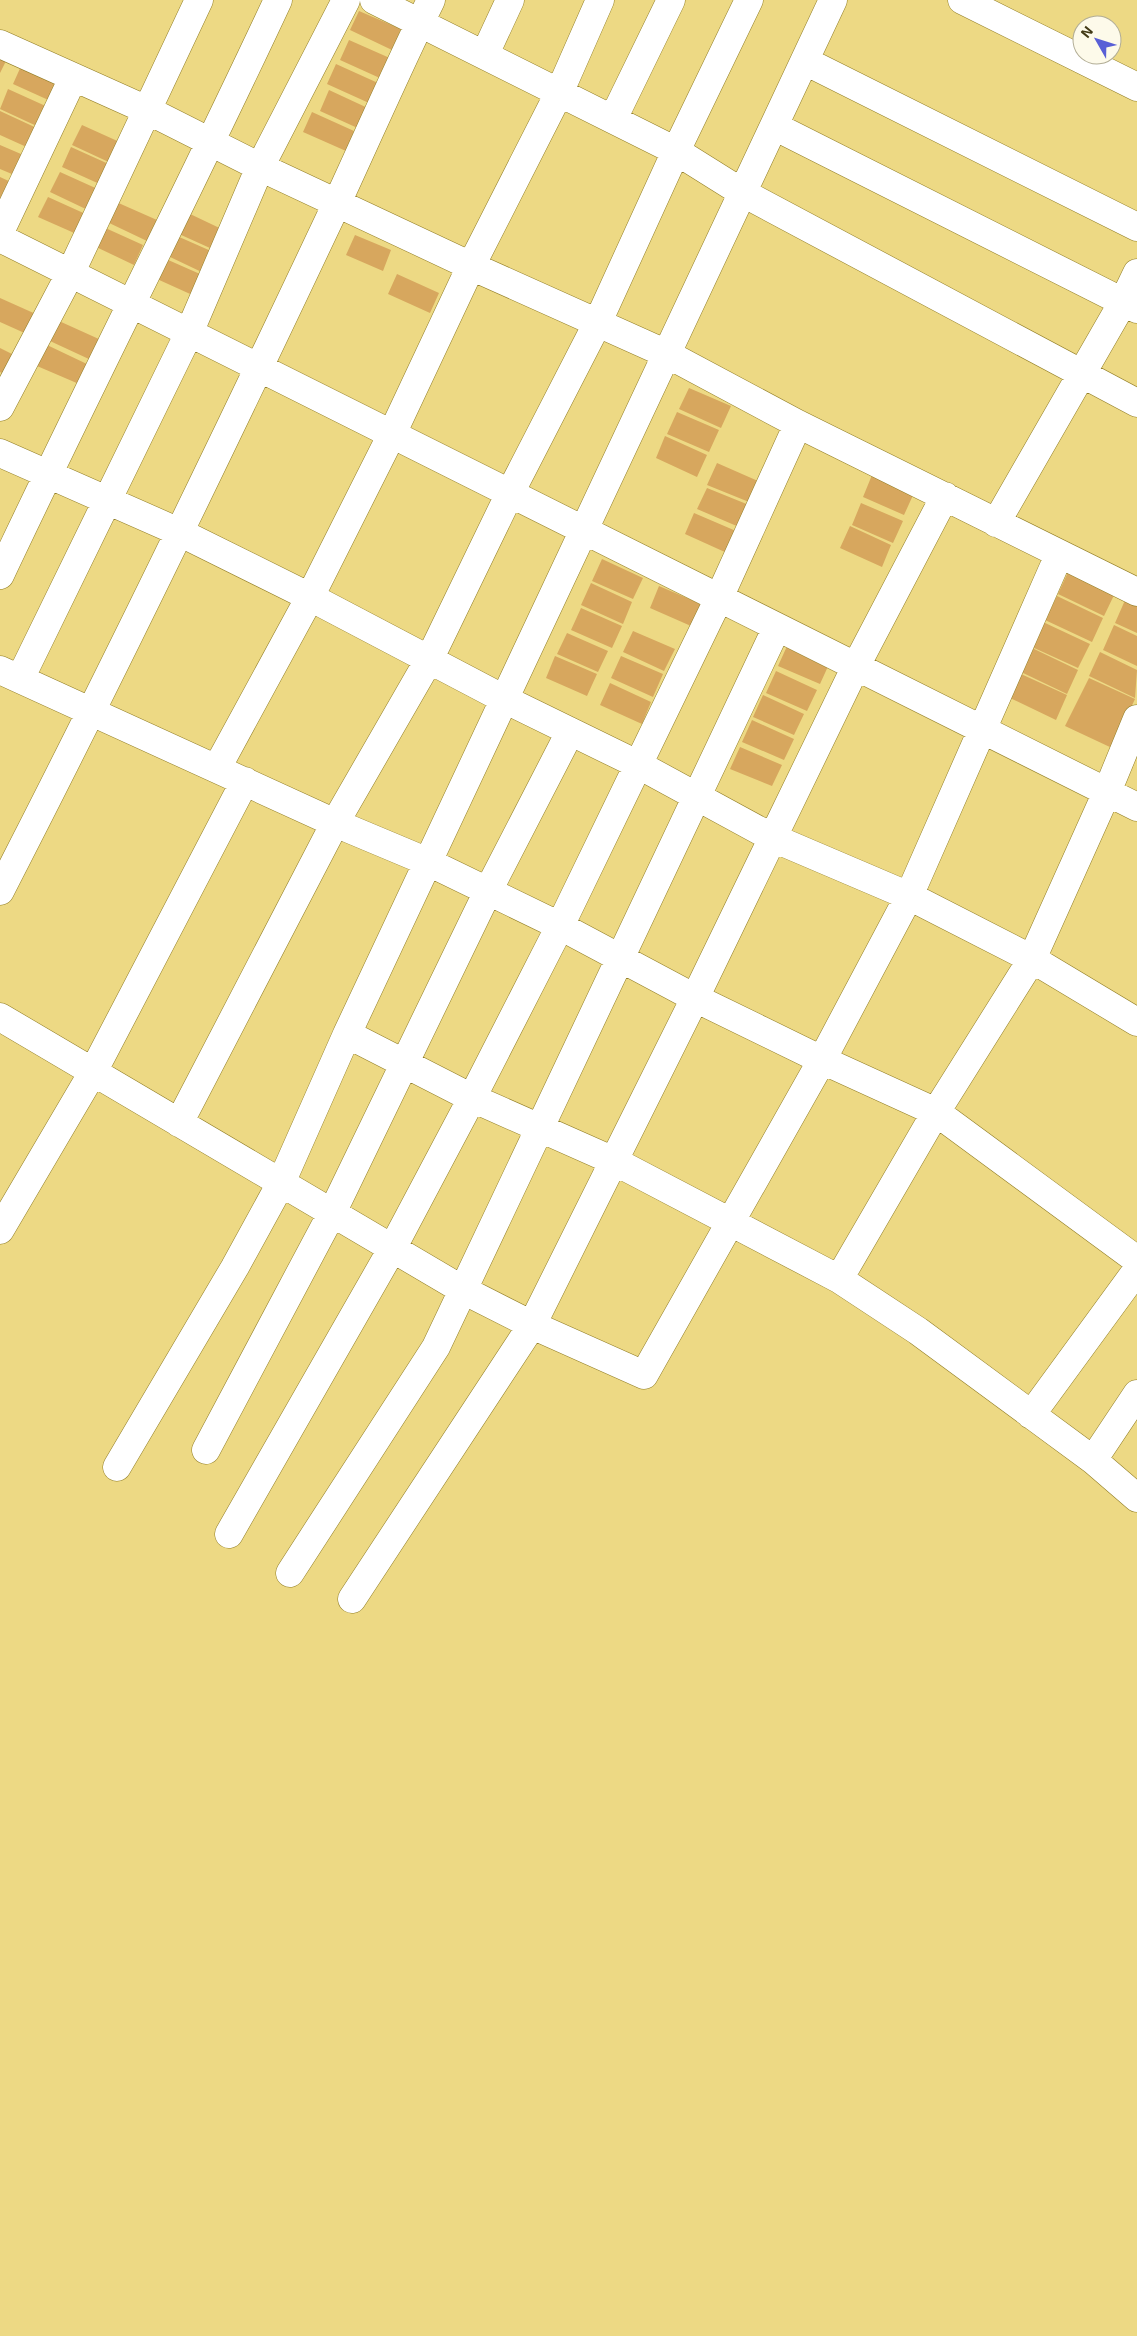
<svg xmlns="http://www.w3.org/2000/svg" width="1137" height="2336" font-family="'Exo 2',sans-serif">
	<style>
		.building { fill: #d7a75e }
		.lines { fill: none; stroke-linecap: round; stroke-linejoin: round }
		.minor-casing { stroke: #927e26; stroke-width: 29 }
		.minor { stroke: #fff; stroke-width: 28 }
	</style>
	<rect width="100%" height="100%" fill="#edd984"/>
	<!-- building -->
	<path class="building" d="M 359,11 L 401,29 L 392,50 L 350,30 Z
		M 349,40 L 392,59 L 382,79 L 340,60 Z
		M 0,59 L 6,61 L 0,73 Z
		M 22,64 L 65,83 L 55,103 L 13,84 Z
		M 336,64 L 378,83 L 369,103 L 327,84 Z
		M 8,89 L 50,108 L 41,128 L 0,109 Z
		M 329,90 L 372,110 L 362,130 L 320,111 Z
		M 0,111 L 41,130 L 31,149 L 0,135 Z
		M 312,112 L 354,131 L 346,151 L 303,132 Z
		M 82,125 L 124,144 L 115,165 L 72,145 Z
		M 0,145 L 28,157 L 19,177 L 0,169 Z
		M 71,147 L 113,166 L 104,186 L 62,167 Z
		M 60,172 L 102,191 L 92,212 L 50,192 Z
		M 0,177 L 13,183 L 0,201 Z
		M 48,197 L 90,216 L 81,236 L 38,217 Z
		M 114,201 L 157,220 L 147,241 L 105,221 Z
		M 188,213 L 230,233 L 221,253 L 179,234 Z
		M 101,226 L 143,245 L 134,265 L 92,245 Z
		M 355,235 L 391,250 L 383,271 L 346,255 Z
		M 177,236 L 220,255 L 210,276 L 168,256 Z
		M 166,259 L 209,278 L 199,298 L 157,279 Z
		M 397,274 L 439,293 L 430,313 L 388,294 Z
		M 0,298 L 38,315 L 29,335 L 0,322 Z
		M 59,321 L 101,340 L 91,360 L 50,341 Z
		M 47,345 L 89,365 L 79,384 L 37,366 Z
		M 0,348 L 16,356 L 8,376 L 0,372 Z
		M 689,388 L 731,406 L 721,428 L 679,409 Z
		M 677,412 L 719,430 L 709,452 L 667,434 Z
		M 665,436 L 707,455 L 697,477 L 656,458 Z
		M 717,463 L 758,481 L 749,502 L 707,485 Z
		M 872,475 L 914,493 L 904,515 L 863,497 Z
		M 707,488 L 749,505 L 739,527 L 697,509 Z
		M 861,503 L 903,521 L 893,543 L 852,525 Z
		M 694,513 L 736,531 L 727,553 L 685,534 Z
		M 850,526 L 891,545 L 882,567 L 840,548 Z
		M 602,559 L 643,578 L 633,599 L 592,581 Z
		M 1069,570 L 1116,591 L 1104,616 L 1058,594 Z
		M 591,583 L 632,602 L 623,624 L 581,605 Z
		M 659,586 L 701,604 L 691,626 L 650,608 Z
		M 1057,596 L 1103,618 L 1092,642 L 1045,620 Z
		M 1126,598 L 1137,603 L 1137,633 L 1115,623 Z
		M 581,608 L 622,626 L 612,648 L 571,630 Z
		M 1043,622 L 1090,644 L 1078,668 L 1032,647 Z
		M 1114,625 L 1137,636 L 1137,666 L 1103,650 Z
		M 633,631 L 675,649 L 664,671 L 623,652 Z
		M 567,633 L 608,651 L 598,672 L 557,654 Z
		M 788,644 L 830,662 L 820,684 L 778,666 Z
		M 1032,648 L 1078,670 L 1067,694 L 1021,672 Z
		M 1100,652 L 1137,670 L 1135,698 L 1089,676 Z
		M 555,656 L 597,674 L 587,696 L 546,678 Z
		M 621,656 L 663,674 L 653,697 L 611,678 Z
		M 776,671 L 817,690 L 807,711 L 766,693 Z
		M 1021,674 L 1067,695 L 1056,720 L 1010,698 Z
		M 1089,678 L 1135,699 L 1112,748 L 1065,726 Z
		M 610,683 L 651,702 L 642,724 L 600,705 Z
		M 763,695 L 804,714 L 794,735 L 753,717 Z
		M 752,720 L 794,739 L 784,760 L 742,742 Z
		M 740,747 L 782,765 L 772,786 L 730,769 Z"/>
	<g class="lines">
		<defs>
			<path id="minor" d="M 374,0 L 676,151 L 743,193 L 1137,403
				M 962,0 L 1137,87
				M 0,44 L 147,110 L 260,167 L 471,266 L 667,354 L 798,424 L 1137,592
				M 485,54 L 510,0
				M 805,61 L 1137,227
				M 613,119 L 671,0
				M 774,126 L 1137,309
				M 0,232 L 73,78
				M 0,238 L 1137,807
				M 0,407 L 70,274 L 199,0
				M 0,453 L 179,532 L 310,597 L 504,699 L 637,764 L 773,838 L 909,896 L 1032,959 L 1137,1022
				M 996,523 L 1123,302 L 1137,273
				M 0,575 C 91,382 188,193 278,0
				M 0,670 L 335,823 L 428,862 L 560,926 L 695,998 L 822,1060 L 936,1112 L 1137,1260
				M 20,679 L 189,333 L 260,167 L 346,0
				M 217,768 L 310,597 L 392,434 L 471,266 L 560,91 L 600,0
				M 0,891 C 117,664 228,434 337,203 C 368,136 398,67 431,0
				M 0,1017 L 463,1290 L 532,1325 L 644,1375 L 822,1060 L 909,896 L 1059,555
				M 347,1034 L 472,1098 L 614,1161 L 839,1279 L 918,1331 L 1093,1460 L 1137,1498
				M 179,1123 L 335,823 L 430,658 L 510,493 L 597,324 L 676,151 L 749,0
				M 0,1230 L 93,1072 L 245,781
				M 839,1279 L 936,1112 L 1032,959 L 1107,792 L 1137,719
				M 1031,1415 L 1137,1270
				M 206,1450 L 332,1213 L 488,891 L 570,732
				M 1093,1460 L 1137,1394
				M 117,1467 L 235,1267 L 281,1183 L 347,1034 L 833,0
				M 229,1534 L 392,1249 L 472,1098 L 560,926 L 719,598 L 798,424
				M 290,1573 L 436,1347 L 777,627
				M 352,1599 L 532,1325 L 695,998 L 856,666 L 945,496"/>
		</defs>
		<!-- minor casing -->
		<use href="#minor" class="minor-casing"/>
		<!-- minor -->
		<use href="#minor" class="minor"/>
	</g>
	<!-- north arrow -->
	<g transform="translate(1097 40) rotate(309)"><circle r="24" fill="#fdfaea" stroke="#b2ad95"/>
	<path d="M0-4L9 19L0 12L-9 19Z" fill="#595fd6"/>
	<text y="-8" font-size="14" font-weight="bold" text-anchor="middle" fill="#423a16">N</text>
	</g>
</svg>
